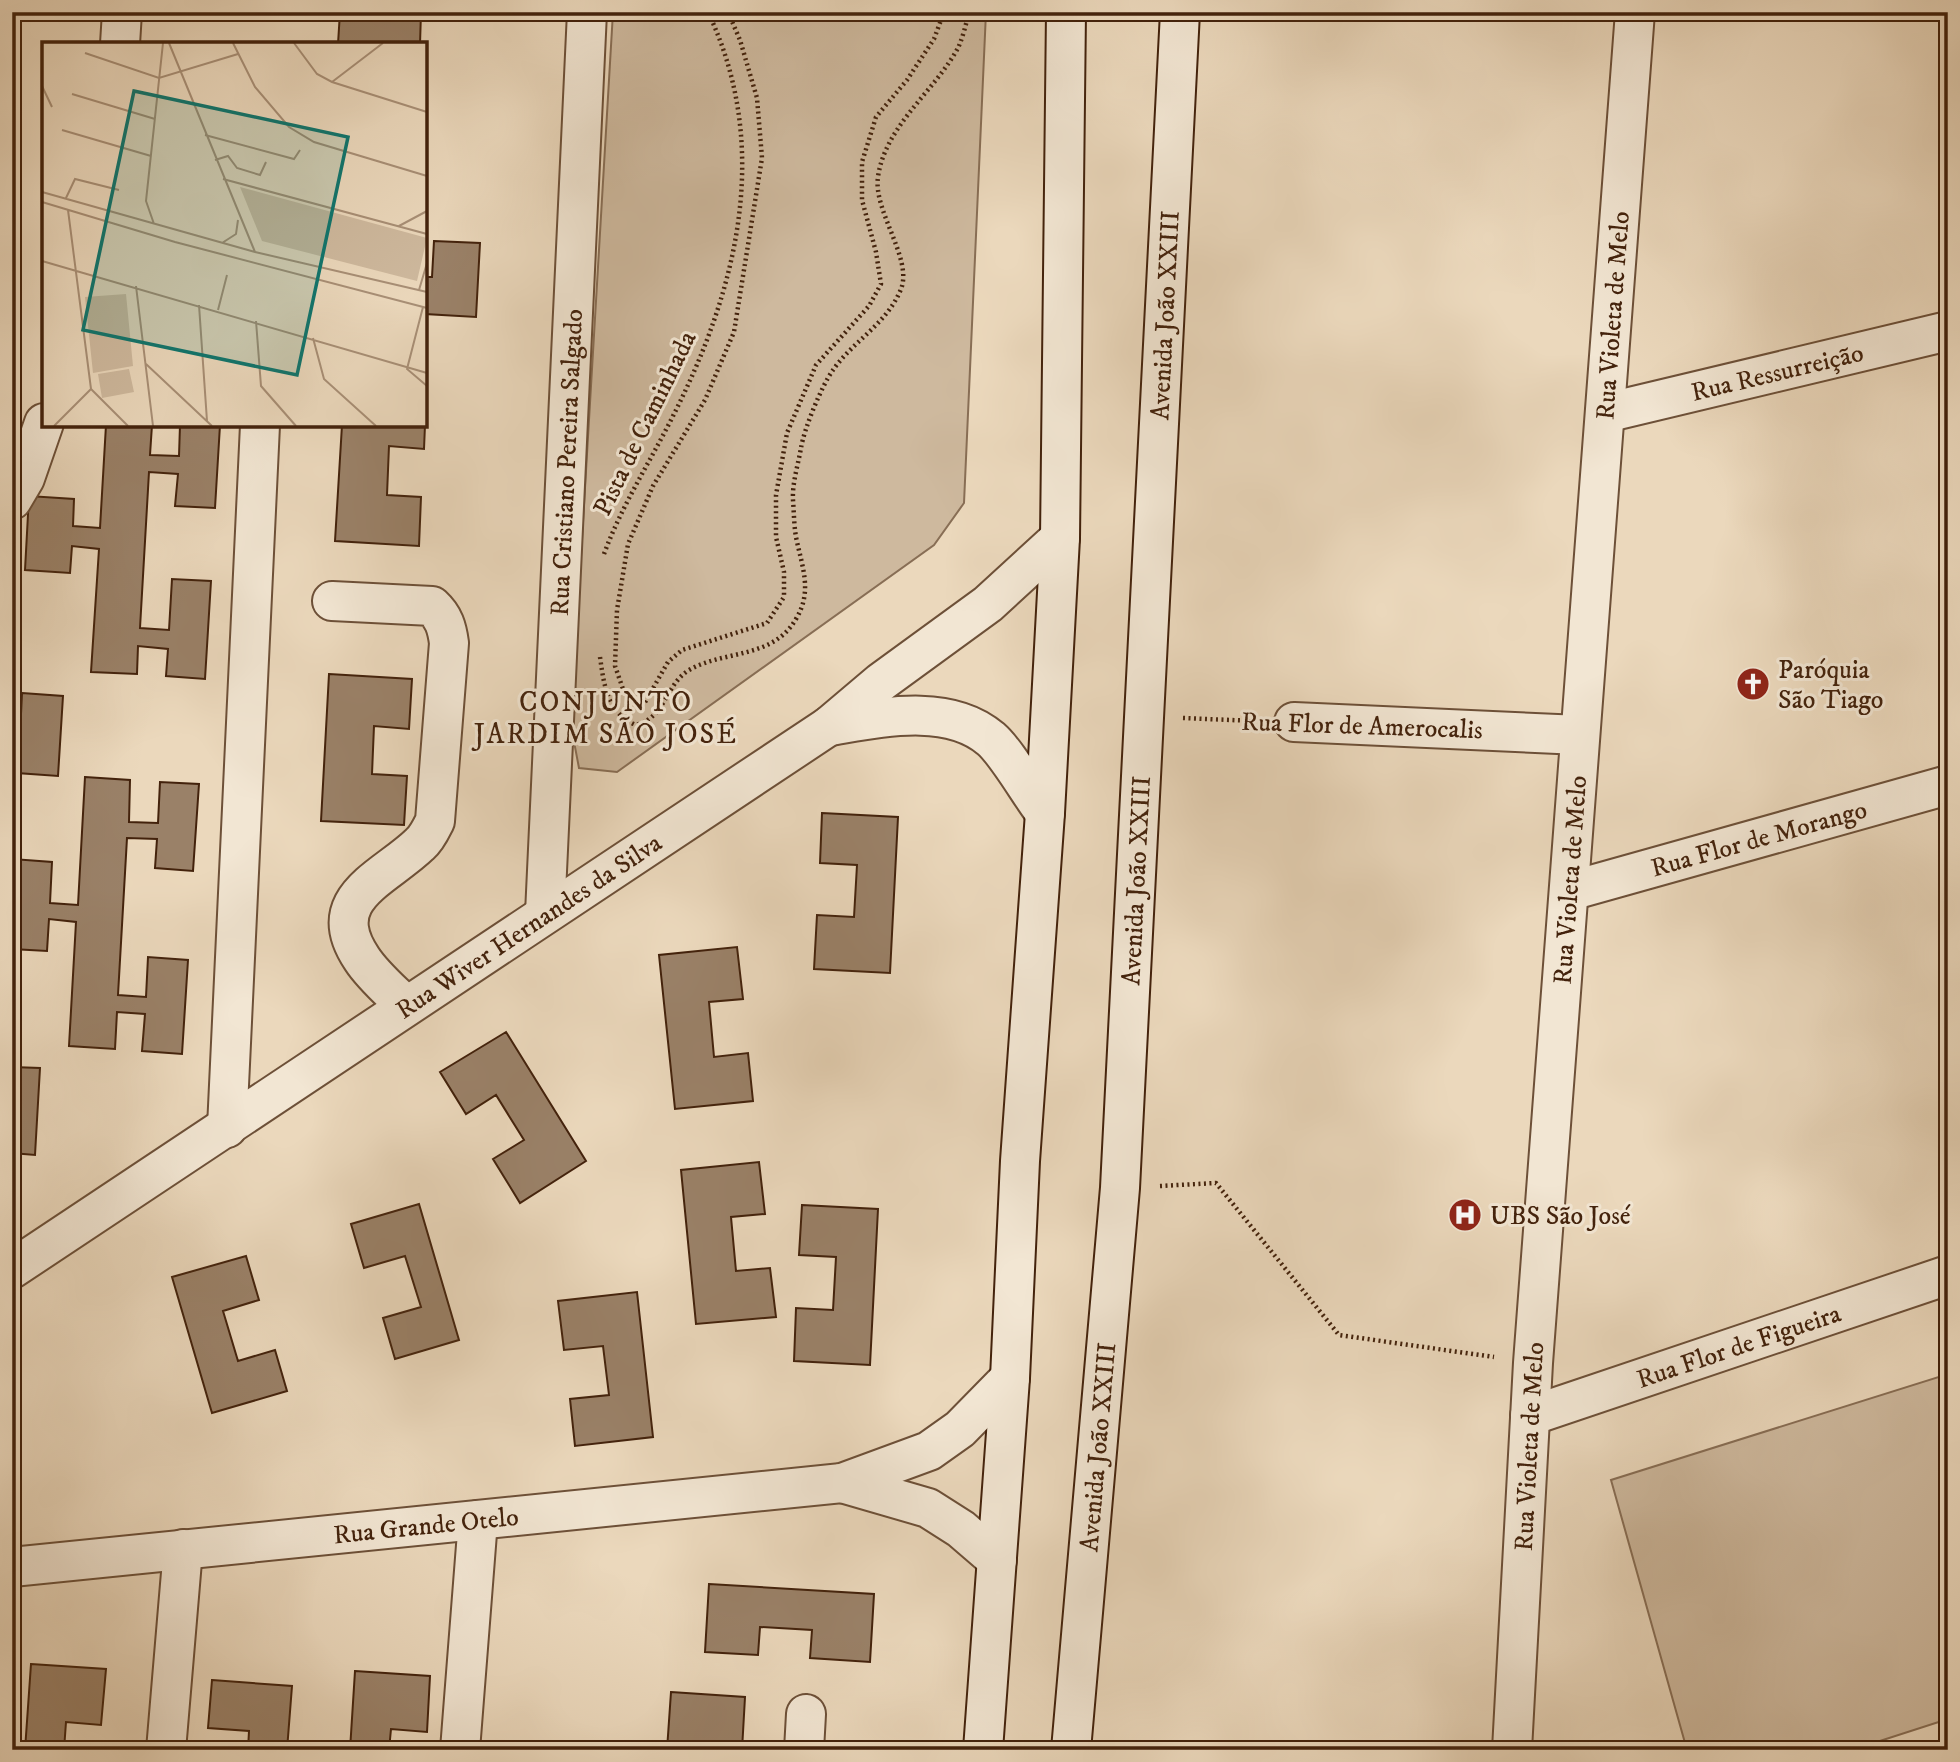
<svg xmlns="http://www.w3.org/2000/svg" width="1960" height="1762" font-family="'IM FELL DW Pica',serif">
	<style>
		.green { fill: #ceb99e; stroke: #886e55; stroke-width: 2 }
		.building { fill: #9a8168; stroke: #43220c; stroke-width: 2 }
		.lines { fill: none; stroke-linecap: round; stroke-linejoin: round }
		.street-casing { stroke: #6d5038; stroke-width: 42 }
		.secondary-casing { stroke: #43220c; stroke-width: 42 }
		.path { stroke: #43220c; stroke-width: 4.5; stroke-dasharray: 2 3.5; stroke-linecap: butt }
		.street { stroke: #f2e6d3; stroke-width: 38 }
		.secondary { stroke: #f2e6d3; stroke-width: 38 }
		.labels { text-anchor: middle; stroke-width: 6; stroke-linejoin: round; paint-order: stroke }
		.street-label { font-size: 26px; fill: #43220c; stroke: #f2e6d3 }
		.poi-label { font-size: 26px; fill: #43220c; stroke: #f2e6d3; text-anchor: start }
		.neighbourhood-label { font-size: 28px; letter-spacing: 2px; fill: #43220c; stroke: #f2e6d3 }
		.inset-road { fill: none; stroke: #a88f76; stroke-width: 2 }
		.view { fill: #0f766e; fill-opacity: 0.15; stroke: #0f766e; stroke-width: 3.5 }
		.inset-edge { fill: none; stroke: #43220c; stroke-width: 3.5 }
	</style>
	<rect width="100%" height="100%" fill="#ebd8bc"/>
	<filter id="stains"><feTurbulence type="fractalNoise" baseFrequency=".00286" numOctaves="4"/><feColorMatrix values="0 0 0 0 .2 0 0 0 0 .09 0 0 0 0 .02 0 0 0 .5 -.17"/></filter>
	<radialGradient id="worn" r=".72"><stop offset=".6" stop-color="#630" stop-opacity="0"/><stop offset="1" stop-color="#630" stop-opacity=".3"/></radialGradient>
	<!-- green -->
	<path class="green" d="M 613,12 L 986,12 L 964,503 L 934,545 L 617,772 L 579,768 L 571,726 Z
		M 1948,1374 L 1948,1719 L 1852,1750 L 1687,1750 L 1611,1480 Z"/>
	<!-- building -->
	<path class="building" d="M 340,12 L 421,12 L 420,44 L 338,44 Z
		M 434,241 L 480,243 L 476,317 L 425,314 L 425,277 L 432,277 Z
		M 106,425 L 152,425 L 150,455 L 179,456 L 180,425 L 220,425 L 215,508 L 175,506 L 178,474 L 149,472 L 140,628 L 169,630 L 172,579 L 211,581 L 205,679 L 166,676 L 168,649 L 138,646 L 137,674 L 91,672 L 99,549 L 72,546 L 70,573 L 25,570 L 29,496 L 74,499 L 73,526 L 100,528 Z
		M 342,425 L 425,425 L 424,449 L 389,446 L 387,495 L 421,497 L 419,546 L 335,541 Z
		M 329,674 L 412,679 L 409,729 L 374,726 L 372,774 L 407,776 L 404,825 L 321,821 Z
		M 22,693 L 63,696 L 58,776 L 17,773 L 19,750 L 12,750 L 12,734 L 20,735 Z
		M 85,777 L 130,780 L 129,822 L 158,823 L 160,782 L 199,784 L 193,871 L 155,868 L 157,839 L 127,838 L 118,995 L 146,997 L 148,957 L 188,960 L 182,1054 L 142,1051 L 145,1014 L 117,1012 L 115,1049 L 69,1046 L 76,922 L 49,919 L 47,951 L 12,949 L 13,859 L 52,862 L 50,903 L 78,905 Z
		M 822,813 L 898,817 L 890,973 L 814,969 L 817,915 L 854,917 L 857,865 L 820,863 Z
		M 737,947 L 743,999 L 709,1002 L 714,1057 L 748,1053 L 753,1101 L 675,1109 L 659,955 Z
		M 506,1032 L 586,1161 L 520,1203 L 493,1159 L 524,1140 L 496,1095 L 466,1114 L 440,1072 Z
		M 12,1067 L 40,1068 L 35,1155 L 12,1153 Z
		M 759,1162 L 765,1214 L 731,1217 L 736,1271 L 770,1268 L 776,1317 L 696,1324 L 681,1170 Z
		M 419,1204 L 459,1340 L 395,1359 L 383,1318 L 421,1307 L 405,1256 L 364,1268 L 351,1224 Z
		M 802,1205 L 878,1209 L 870,1365 L 794,1361 L 796,1308 L 833,1310 L 836,1257 L 799,1255 Z
		M 246,1256 L 259,1300 L 223,1311 L 238,1361 L 275,1350 L 287,1391 L 212,1413 L 172,1277 Z
		M 637,1292 L 653,1437 L 575,1446 L 570,1399 L 609,1395 L 603,1346 L 564,1350 L 558,1301 Z
		M 709,1584 L 874,1594 L 870,1662 L 810,1658 L 812,1630 L 760,1627 L 758,1655 L 705,1652 Z
		M 31,1664 L 106,1669 L 101,1725 L 66,1722 L 64,1750 L 25,1750 Z
		M 355,1671 L 430,1676 L 427,1732 L 391,1729 L 389,1750 L 350,1750 Z
		M 212,1680 L 292,1686 L 287,1750 L 248,1750 L 249,1731 L 208,1728 Z
		M 671,1692 L 745,1697 L 742,1750 L 667,1750 Z"/>
	<g class="lines">
		<defs>
			<g id="street">
				<path d="M 120,44 L 122,12"/>
				<path id="s1" d="M 1605,413 L 1948,331"/>
				<path d="M 12,500 L 25,478 L 44,423"/>
				<path d="M 332,601 L 432,606 C 444,617 447,628 449,643 L 435,821 C 431,829 427,838 420,844 C 384,879 321,898 362,959 C 373,976 391,991 406,1006"/>
				<path d="M 1294,722 L 1580,735"/>
				<path d="M 829,726 C 879,718 948,702 991,739 C 1008,754 1030,794 1045,813"/>
				<path id="s2" d="M 1570,891 L 1948,785"/>
				<path id="s3" d="M 545,914 L 587,12"/>
				<path d="M 227,1128 L 260,425"/>
				<path id="s4" d="M 12,1269 L 829,726 L 881,682 L 988,604 L 1060,538"/>
				<path id="s5" d="M 1530,1416 L 1948,1275"/>
				<path d="M 842,1483 L 928,1508 L 961,1529 L 997,1560"/>
				<path id="s6" d="M 12,1567 L 842,1483 L 929,1451 L 960,1429 L 1010,1378"/>
				<path d="M 166,1750 L 183,1549"/>
				<path d="M 460,1750 L 478,1520"/>
				<path d="M 804,1750 L 806,1714"/>
				<path id="s7" d="M 1512,1750 L 1533,1363 L 1635,12"/>
			</g>
			<g id="secondary">
				<path d="M 983,1750 L 1010,1378 L 1020,1161 L 1045,813 L 1060,538 L 1066,12"/>
				<path id="s8" d="M 1071,1750 L 1120,1188 L 1180,12"/>
			</g>
		</defs>
		<!-- street casing -->
		<use href="#street" class="street-casing"/>
		<!-- secondary casing -->
		<use href="#secondary" class="secondary-casing"/>
		<!-- path -->
		<path class="path" d="M 728,12 L 740,40 L 757,98 L 762,158 L 734,332 L 705,400 L 653,486 L 628,544 L 617,610 L 615,666 L 624,692 L 634,703 L 644,704 L 668,662 L 682,650 L 767,623 L 784,597 L 784,572 L 776,537 L 776,495 L 787,433 L 816,365 L 869,306 L 881,284 L 876,252 L 862,200 L 862,162 L 876,117 L 907,80 L 934,39 L 944,12
			M 604,554 C 622,505 650,462 673,416 C 738,288 772,147 708,12
			M 600,657 C 604,685 607,713 636,725 C 666,717 665,685 689,670 C 724,650 773,659 796,619 C 813,591 802,567 796,537 C 794,526 794,513 793,500 C 792,484 798,465 801,448 C 804,429 822,385 833,370 C 853,341 887,324 901,289 C 913,259 873,211 878,177 C 885,126 934,92 958,48 C 963,37 966,24 969,12
			M 1183,718 L 1255,721
			M 1160,1186 L 1216,1183 L 1339,1335 L 1494,1357"/>
		<!-- street -->
		<use href="#street" class="street"/>
		<!-- secondary -->
		<use href="#secondary" class="secondary"/>
	</g>
	<!-- icons -->
	<defs>
		<symbol id="church-disc" viewBox="-11 -11 22 22"><circle r="9.5" fill="#8f2418" stroke="#f2e6d3"/><path d="M-1.2-6h2.4v3.5h3.3v2.4h-3.3V6h-2.4V-.1h-3.3v-2.4h3.3Z" fill="#fff"/></symbol>
		<symbol id="hospital-disc" viewBox="-11 -11 22 22"><circle r="9.5" fill="#8f2418" stroke="#f2e6d3"/><path d="M-5-5h3v3.5h4V-5h3V5h-3V1.5h-4V5h-3Z" fill="#fff"/></symbol>
	</defs>
	<g fill-rule="evenodd">
		<use href="#church-disc" x="1734" y="665" width="38" height="38"/>
		<use href="#hospital-disc" x="1446" y="1196" width="38" height="38"/>
	</g>
	<g class="labels">
		<!-- street labels -->
		<g class="street-label">
			<text dy="9" stroke="none"><textPath href="#s8" startOffset="1438">Avenida João XXIII</textPath></text>
			<text dy="9" stroke="none"><textPath href="#s7" startOffset="1438">Rua Violeta de Melo</textPath></text>
			<text dy="9" stroke="none"><textPath href="#s1" startOffset="177">Rua Ressurreição</textPath></text>
			<text transform="translate(644 423) rotate(-64)" y="9">Pista de Caminhada</text>
			<text dy="9" stroke="none"><textPath href="#s3" startOffset="452">Rua Cristiano Pereira Salgado</textPath></text>
			<text transform="translate(1362 725) rotate(2)" y="9">Rua Flor de Amerocalis</text>
			<text dy="9" stroke="none"><textPath href="#s2" startOffset="196">Rua Flor de Morango</textPath></text>
			<text dy="9" stroke="none"><textPath href="#s7" startOffset="872">Rua Violeta de Melo</textPath></text>
			<text dy="9" stroke="none"><textPath href="#s8" startOffset="872">Avenida João XXIII</textPath></text>
			<text dy="9" stroke="none"><textPath href="#s4" startOffset="620">Rua Wiver Hernandes da Silva</textPath></text>
			<text dy="9" stroke="none"><textPath href="#s5" startOffset="220">Rua Flor de Figueira</textPath></text>
			<text dy="9" stroke="none"><textPath href="#s7" startOffset="304">Rua Violeta de Melo</textPath></text>
			<text dy="9" stroke="none"><textPath href="#s8" startOffset="304">Avenida João XXIII</textPath></text>
			<text dy="9" stroke="none"><textPath href="#s6" startOffset="416">Rua Grande Otelo</textPath></text>
		</g>
		<!-- poi labels -->
		<g class="poi-label">
			<text x="1778" y="678">Paróquia<tspan x="1778" dy="30">São Tiago</tspan></text>
			<text x="1490" y="1224">UBS São José</text>
		</g>
		<!-- neighbourhood labels -->
		<g class="neighbourhood-label">
			<text x="606" y="711">CONJUNTO<tspan x="606" dy="32">JARDIM SÃO JOSÉ</tspan></text>
		</g>
	</g>
	<!-- overview -->
	<g transform="translate(42 42)">
		<rect width="385" height="385" fill="#ebd8bc"/>
		<path d="M 198,145 L 385,196 L 375,239 L 220,199 ZM 84,252 L 91,324 L 51,331 L 43,255 ZM 87,327 L 92,350 L 60,356 L 56,332 Z" fill="#ceb99e"/>
		<path class="inset-road" d="M 127,1 L 213,210M 191,1 L 213,45 L 247,85 L 272,100 L 385,134M 252,1 L 275,32 L 290,40 L 385,70M 43,11 L 117,36 L 196,12M 290,40 L 341,1M 0,44 L 10,65M 30,52 L 113,77M 20,88 L 109,114M 163,93 L 252,117 L 258,108M 173,118 L 186,114 L 195,126 L 218,133 L 224,120M 181,137 L 385,192M 0,150 L 213,210 L 385,250M 24,156 L 33,137 L 77,148M 0,160 L 133,200 L 385,266M 26,168 L 49,347 L 86,384M 112,182 L 104,159 L 121,1M 357,184 L 385,169M 180,201 L 194,192 L 196,178M 0,219 L 385,331M 94,244 L 111,384M 377,248 L 385,221M 157,263 L 165,379M 381,265 L 365,327 L 385,344M 176,268 L 185,233M 214,279 L 219,344 L 254,384M 271,296 L 282,337 L 334,384M 104,322 L 170,384M 12,384 L 49,347"/>
		<path class="view" d="M 92,49 L 306,95 L 255,333 L 41,288 Z"/>
		<rect width="385" height="385" class="inset-edge"/>
	</g>
	<!-- margin -->
	<rect width="1960" height="1762" fill="none" stroke="#ebd8bc" stroke-width="42"/>
	<rect x="14" y="14" width="1932" height="1734" fill="none" stroke="#43220c" stroke-width="3.5"/>
	<rect x="21" y="21" width="1918" height="1720" fill="none" stroke="#43220c" stroke-width="2"/>
	<rect width="100%" height="100%" filter="url(#stains)"/>
	<rect width="100%" height="100%" fill="url(#worn)"/>
</svg>
